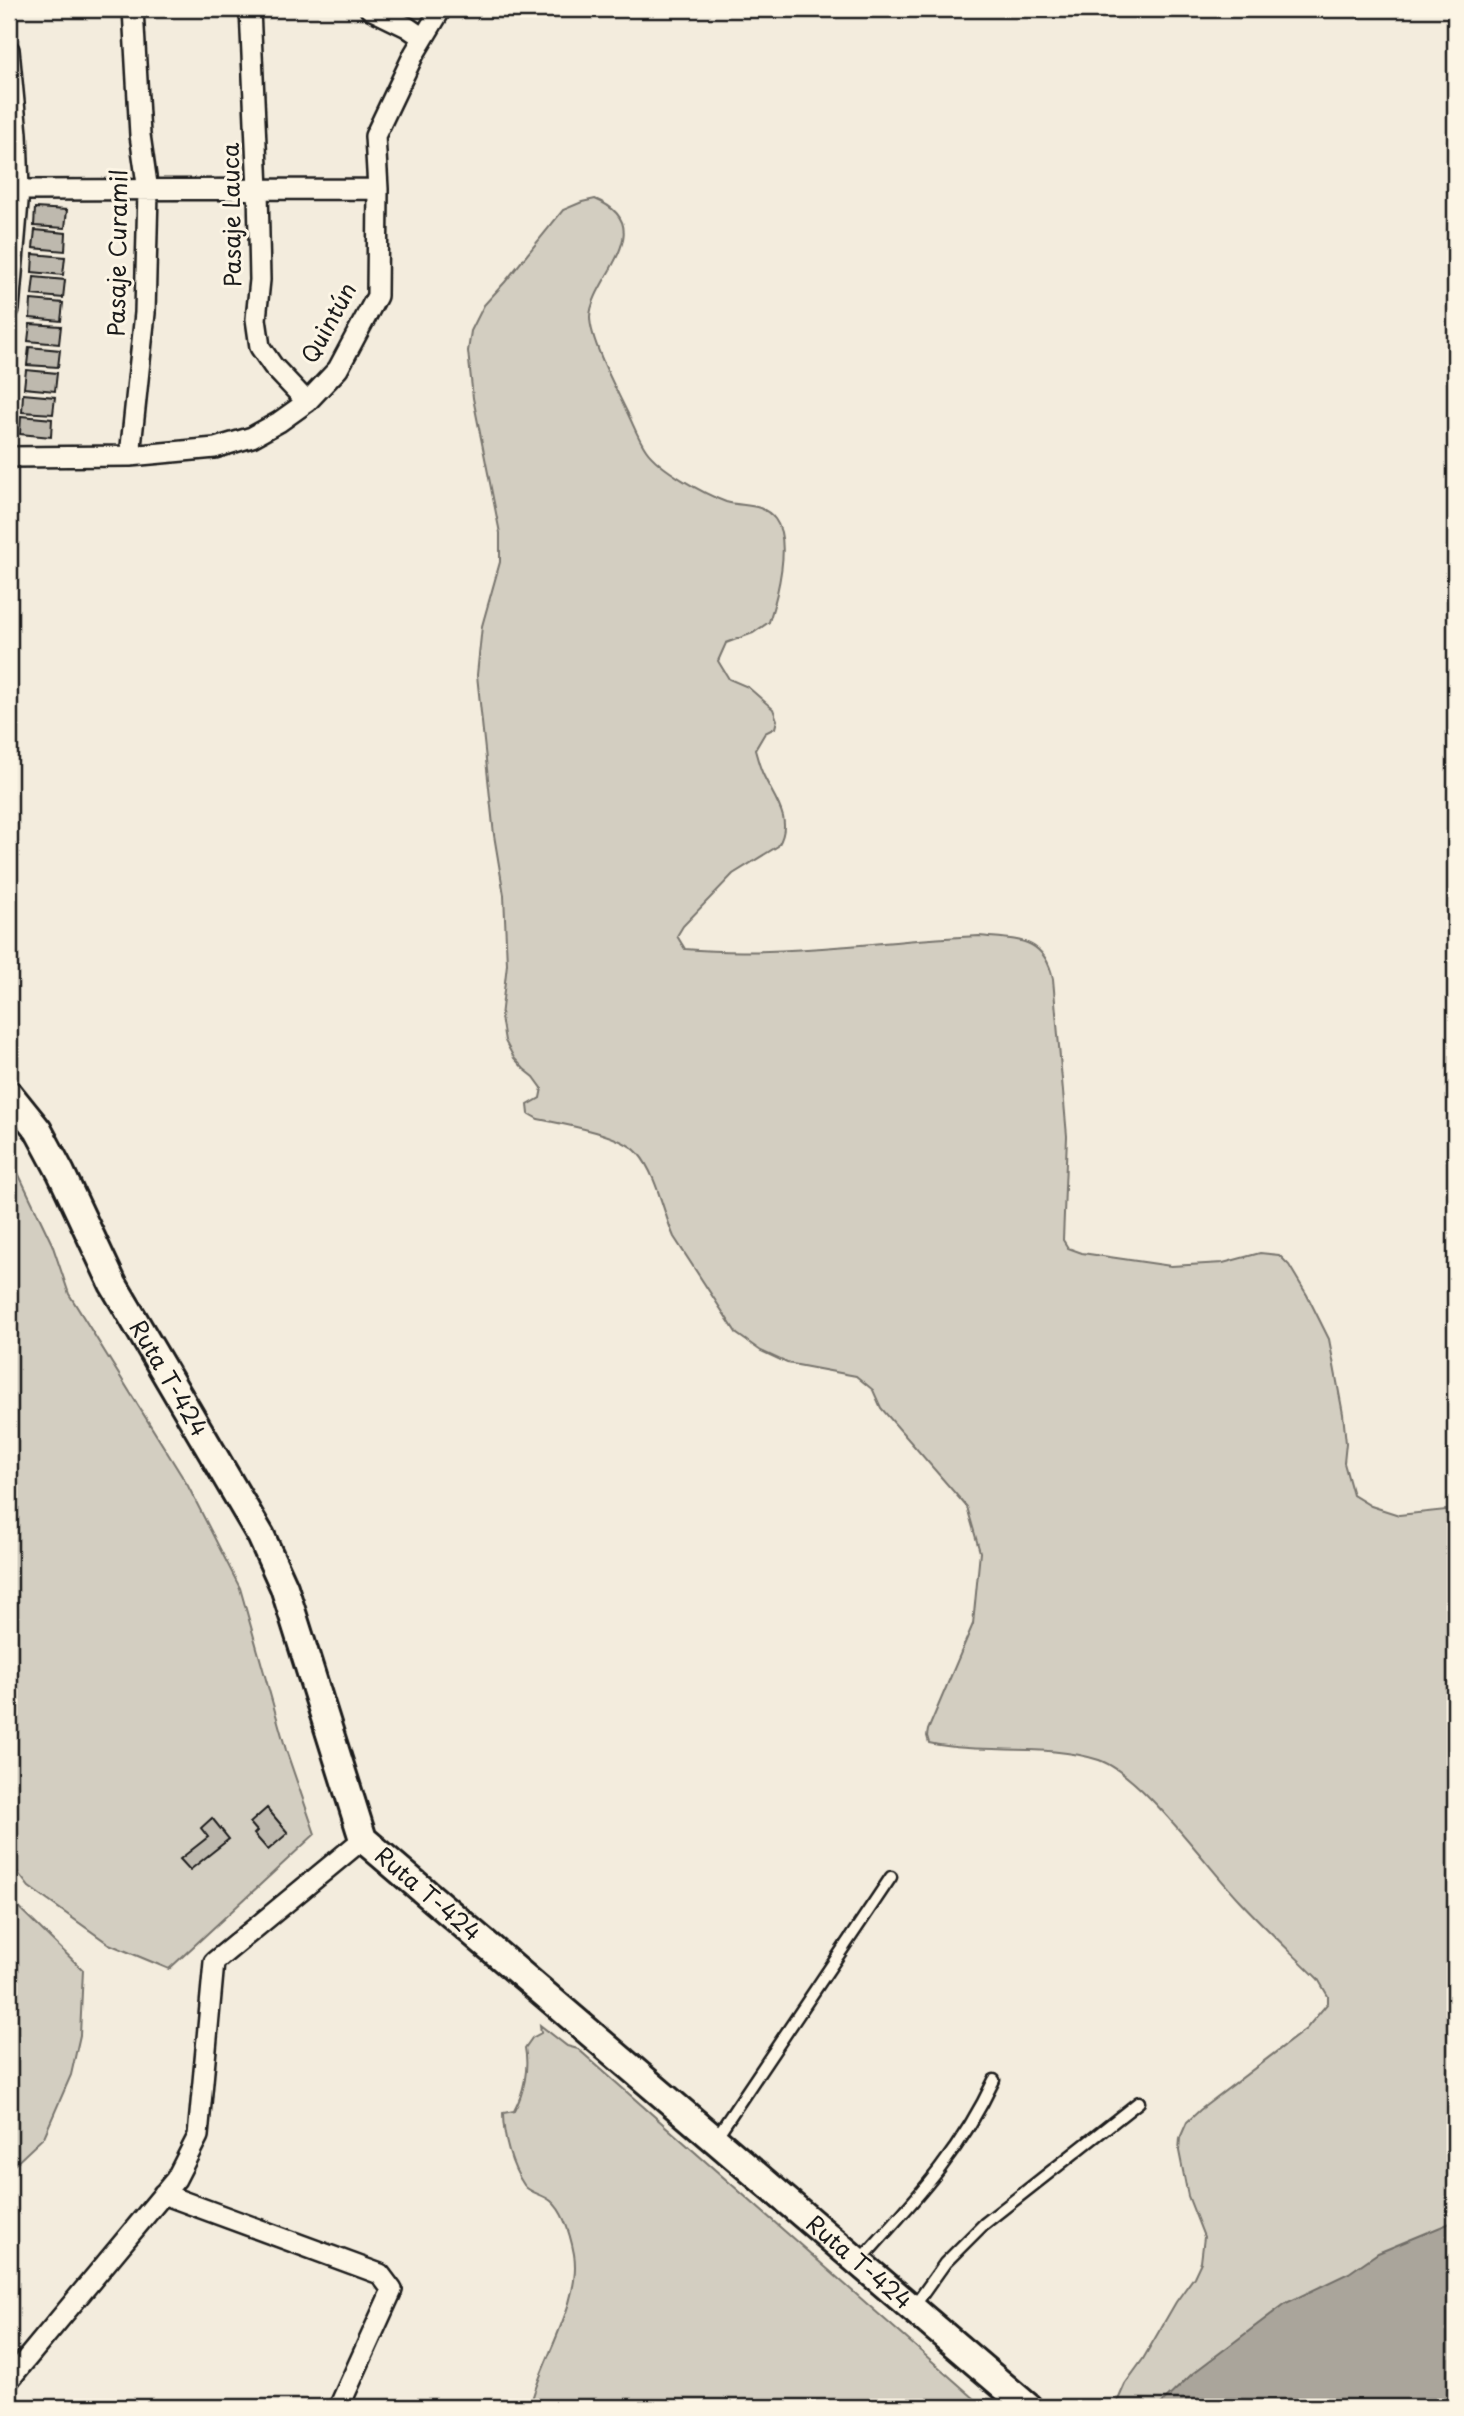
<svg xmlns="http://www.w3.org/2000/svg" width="1464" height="2416" font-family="'Playpen Sans',sans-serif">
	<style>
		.green { fill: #d3cec1; stroke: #78756e; stroke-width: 2 }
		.water { fill: #aaa59b; stroke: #716e68; stroke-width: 2 }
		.building { fill: #beb9ae; stroke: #1c1c1c; stroke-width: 2 }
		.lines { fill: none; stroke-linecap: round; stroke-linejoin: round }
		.lane-casing { stroke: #1c1c1c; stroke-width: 15 }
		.street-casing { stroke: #1c1c1c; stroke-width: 24 }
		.secondary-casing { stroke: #1c1c1c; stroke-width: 32 }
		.lane { stroke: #fcf5e5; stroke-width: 10 }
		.street { stroke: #fcf5e5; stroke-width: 19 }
		.secondary { stroke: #fcf5e5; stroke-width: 26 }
		.labels { text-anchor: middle; stroke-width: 6; stroke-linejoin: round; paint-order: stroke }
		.street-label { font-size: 23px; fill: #1c1c1c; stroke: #fcf5e5 }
	</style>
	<rect width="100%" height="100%" fill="#f3ecdd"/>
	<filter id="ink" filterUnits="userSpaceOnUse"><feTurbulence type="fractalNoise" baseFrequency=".0143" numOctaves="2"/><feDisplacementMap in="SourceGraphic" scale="14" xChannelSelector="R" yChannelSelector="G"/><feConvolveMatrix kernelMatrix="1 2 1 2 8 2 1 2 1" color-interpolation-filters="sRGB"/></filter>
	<g filter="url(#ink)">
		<!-- green -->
		<path class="green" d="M 595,199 C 662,227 591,279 590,317 C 590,340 617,391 627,412 C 633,424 638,438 646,450 C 659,469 704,494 726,502 C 743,507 762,502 775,519 C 792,541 777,597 769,622 L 753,633 L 726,643 L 718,661 L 729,679 L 748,687 L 773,709 L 777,720 L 775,728 L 765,733 L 755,750 C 757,757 759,765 762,772 C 772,796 795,819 778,846 L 733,874 L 683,926 L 677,936 L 685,949 C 781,958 882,940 979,936 C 1017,940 1044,936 1053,979 L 1067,1136 L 1063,1240 L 1068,1248 L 1082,1253 L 1171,1266 L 1223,1263 L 1260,1253 L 1279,1255 L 1289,1265 L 1307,1295 L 1329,1339 L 1343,1414 L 1346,1443 L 1344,1463 L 1353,1495 L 1371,1506 L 1399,1515 L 1455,1509 L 1455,2407 L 1115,2407 L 1125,2384 L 1143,2359 L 1176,2302 L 1194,2277 L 1201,2262 L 1204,2237 L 1188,2196 L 1179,2151 L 1180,2138 L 1187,2122 L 1200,2110 L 1306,2029 L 1328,2003 L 1328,1996 L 1318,1979 C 1291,1952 1264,1927 1238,1899 C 1205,1864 1142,1775 1099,1760 C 1047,1743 983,1755 929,1743 L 927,1736 L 928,1730 L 973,1624 L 980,1552 L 967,1507 L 881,1408 L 873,1390 L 856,1376 L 787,1363 L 761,1351 L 737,1334 L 674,1237 C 663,1212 657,1175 638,1153 C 621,1134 563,1124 538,1119 L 529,1114 L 528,1105 L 540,1098 L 542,1088 L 534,1077 L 524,1069 L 514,1058 L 505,1041 L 501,1017 L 507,964 L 504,895 L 494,835 L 477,675 L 482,626 L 500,562 L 500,533 L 473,398 L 468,351 L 471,331 L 484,305 L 505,282 L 563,210 L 582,202 Z
			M 9,1154 L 52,1244 L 69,1294 L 188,1486 L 240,1588 L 286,1750 L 315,1834 L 169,1969 L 109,1944 L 29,1887 L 9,1861 Z
			M 9,1898 L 83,1970 L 80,2035 L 71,2075 L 44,2137 L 9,2170 Z
			M 540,2025 L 567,2046 L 578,2049 L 984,2407 L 530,2407 C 541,2360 582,2301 574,2254 C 571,2238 564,2212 551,2201 C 543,2194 529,2193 524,2185 C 511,2166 503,2136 503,2113 L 514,2111 C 524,2093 529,2068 525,2048 L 532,2038 L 541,2033 Z"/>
		<!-- water -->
		<path class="water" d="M 1455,2221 L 1455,2407 L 1158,2407 L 1192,2374 L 1286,2303 L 1349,2273 L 1378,2253 Z"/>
		<!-- building -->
		<path class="building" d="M 35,208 L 67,210 L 65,228 L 34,226 Z
			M 35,230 L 66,233 L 65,251 L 33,248 Z
			M 33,254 L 65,257 L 63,275 L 32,272 Z
			M 34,277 L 65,280 L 63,298 L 32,295 Z
			M 31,300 L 63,303 L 61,321 L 30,318 Z
			M 30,324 L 61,326 L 59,344 L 28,341 Z
			M 29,347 L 60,350 L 58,367 L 27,365 Z
			M 26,370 L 57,373 L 55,391 L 24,388 Z
			M 23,394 L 55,397 L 53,414 L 22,412 Z
			M 21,416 L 52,419 L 51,437 L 20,434 Z
			M 267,1808 L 288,1833 L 268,1850 L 254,1834 L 257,1831 L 250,1823 Z
			M 212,1818 L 229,1839 L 190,1870 L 180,1859 L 208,1837 L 201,1828 Z"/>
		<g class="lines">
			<defs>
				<path id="lane" d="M 715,2139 L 891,1877
					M 859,2262 C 913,2202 959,2155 994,2080
					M 913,2308 L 945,2263 L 984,2224 L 1139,2102"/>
				<path id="street" d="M 250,9 L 258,190 L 260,280 L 256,319 L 260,347 L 273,366 L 307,402
					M 370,9 L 407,27 L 423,38
					M 9,50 L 17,134 L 19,190 L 9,309
					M 19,190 L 378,189
					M 130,456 L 145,313 L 148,191 L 140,135 L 133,9
					M 9,457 L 130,456 L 215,448 L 252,437 L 279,422 L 307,402 L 338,369 L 377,296 L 378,189 L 375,136 L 414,54 L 441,9
					M 163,2194 L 380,2274 L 392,2290 L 339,2407
					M 9,2380 L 176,2179 L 198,2136 L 214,1962 L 363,1839"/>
				<g id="secondary">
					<path id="s1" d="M 9,1094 L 38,1130 L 61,1173 L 113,1284 L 261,1536 L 284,1587 L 363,1839 L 1028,2407"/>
				</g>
			</defs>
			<!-- lane casing -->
			<use href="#lane" class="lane-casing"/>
			<!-- street casing -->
			<use href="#street" class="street-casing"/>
			<!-- secondary casing -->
			<use href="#secondary" class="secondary-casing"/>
			<!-- lane -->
			<use href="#lane" class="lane"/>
			<!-- street -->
			<use href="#street" class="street"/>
			<!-- secondary -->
			<use href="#secondary" class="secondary"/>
		</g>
	</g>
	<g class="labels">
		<!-- street labels -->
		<g class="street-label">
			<text transform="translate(232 215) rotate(-91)" y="8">Pasaje Lauca</text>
			<text transform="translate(118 253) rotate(-89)" y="8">Pasaje Curamil</text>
			<text transform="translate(329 323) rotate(-61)" y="8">Quintún</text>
			<text dy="8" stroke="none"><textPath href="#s1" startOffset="327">Ruta T-424</textPath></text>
			<text dy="8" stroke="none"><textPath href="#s1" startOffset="915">Ruta T-424</textPath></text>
			<text dy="8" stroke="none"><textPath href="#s1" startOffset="1482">Ruta T-424</textPath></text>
		</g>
	</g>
	<!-- margin -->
	<rect width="1464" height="2416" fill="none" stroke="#fcf5e5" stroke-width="35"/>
	<rect x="18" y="18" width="1429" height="2381" fill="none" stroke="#1c1c1c" stroke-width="2.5" filter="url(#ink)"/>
</svg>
